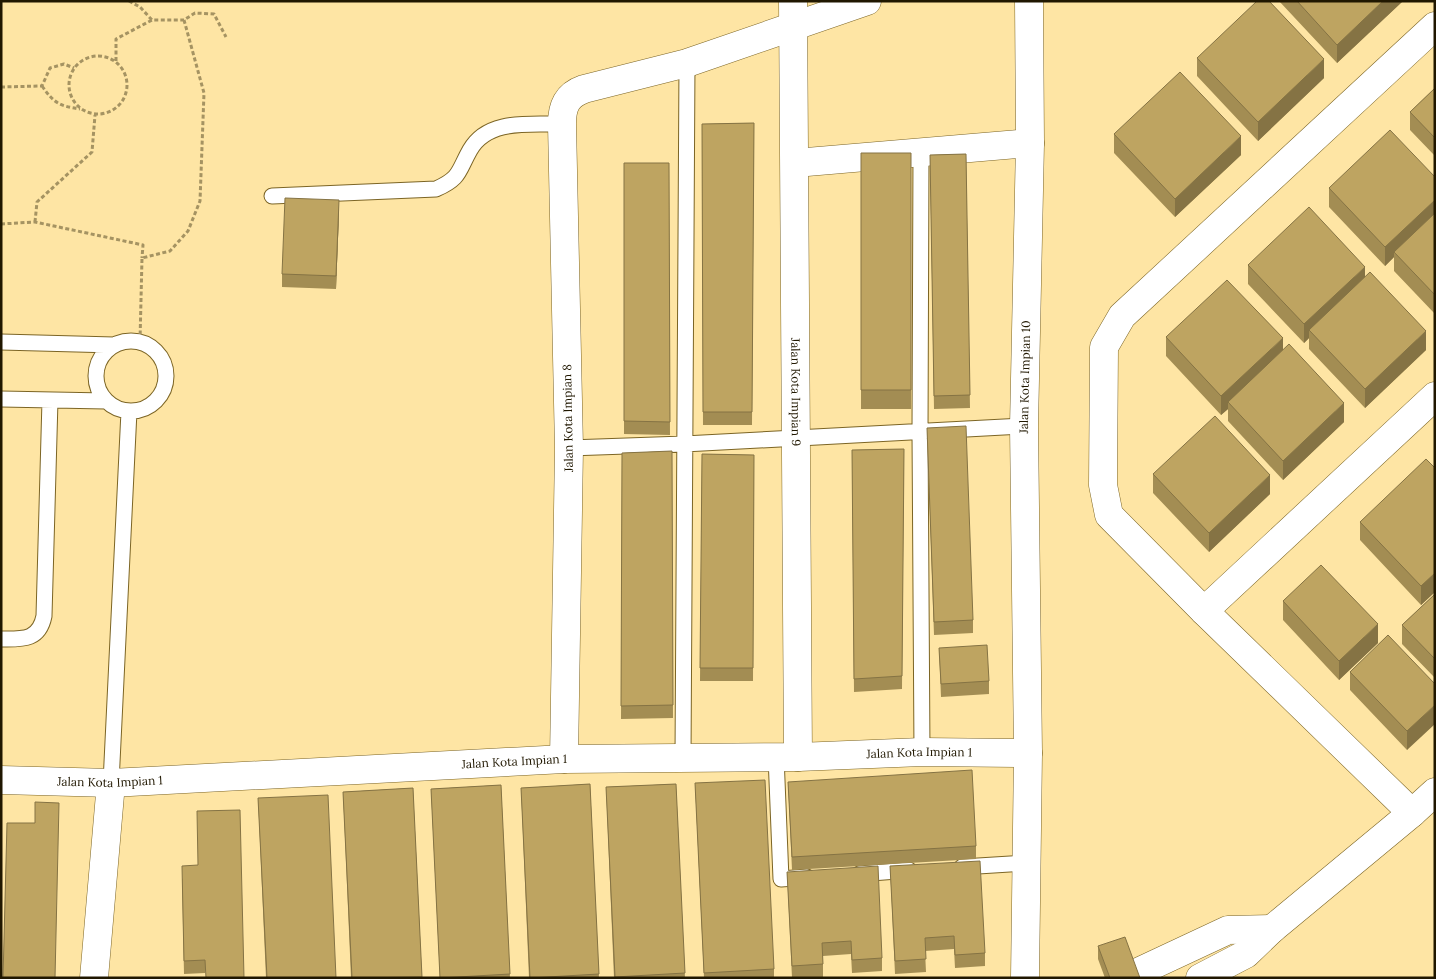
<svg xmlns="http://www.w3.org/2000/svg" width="1436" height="979" font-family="Lora,serif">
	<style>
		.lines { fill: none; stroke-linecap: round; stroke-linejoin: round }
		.service-casing { stroke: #7c6525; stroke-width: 17 }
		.minor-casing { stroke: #7c6525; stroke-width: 29 }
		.path { stroke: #a59362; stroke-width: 3; stroke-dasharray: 4 2.5; stroke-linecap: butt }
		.service { stroke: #fff; stroke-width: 15 }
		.minor { stroke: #fff; stroke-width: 28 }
		.wall { fill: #a38d53 }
		.shaded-wall { fill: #857344 }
		.building { fill: #bea461; stroke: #857344 }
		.labels { text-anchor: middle; stroke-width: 4; stroke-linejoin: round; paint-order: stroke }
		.street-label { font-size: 12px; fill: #201700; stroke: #fff }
	</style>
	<rect width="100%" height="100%" fill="#fee5a4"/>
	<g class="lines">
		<defs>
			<path id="service" d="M 921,153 L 920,432 L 922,752
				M 272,196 L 436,189 C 461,178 458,171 470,150 C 488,118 531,125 562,124
				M96 376a35 35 0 1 1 70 0a35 35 0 1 1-70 0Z
				M 1,342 L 114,345
				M 1,399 L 106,401
				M 569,448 L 684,444 L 1024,426
				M 1,639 C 22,639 39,641 44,616 L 50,400
				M 776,756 L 781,879 L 807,877
				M 683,759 L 687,63
				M 111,783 L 129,411
				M 962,867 L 1027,863
				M 859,874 L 909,870"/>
			<g id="minor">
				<path id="s1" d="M 793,1 L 798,757"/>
				<path d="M 795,163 L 1030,143"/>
				<path d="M 1204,611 L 1435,396"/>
				<path d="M 564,759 L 569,448 L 562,124 C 562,106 567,95 584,89 L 687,63 L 867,1"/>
				<path id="s2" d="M 1,780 L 111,783 L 564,759 L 798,757 L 922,752 L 1028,753"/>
				<path d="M 1412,813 L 1204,611 L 1109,515 L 1103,485 L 1104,347 L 1122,316 L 1435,26"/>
				<path d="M 1134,974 L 1228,930 L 1272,929"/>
				<path d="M 94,978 L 111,783"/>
				<path id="s3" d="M 1025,978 L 1028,753 L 1024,426 L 1030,143 L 1029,1"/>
				<path d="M 1200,978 L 1246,954 L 1272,929 L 1412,813 L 1435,792"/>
			</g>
		</defs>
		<!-- service casing -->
		<use href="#service" class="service-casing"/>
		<!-- minor casing -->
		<use href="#minor" class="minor-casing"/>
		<!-- path -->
		<path class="path" d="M 129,1 L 140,7 L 152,20 L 184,20
			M69 85a29 29 0 1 1 58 0a29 29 0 1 1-58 0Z
			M 116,61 L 116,39 L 152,20
			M 42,86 C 54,103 59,106 80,109
			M 1,87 L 42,86 L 50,68 L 64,64 L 74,68
			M 35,222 L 37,202 L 92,152 L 95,115
			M 1,224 L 35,222 L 143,245 L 142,258
			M 140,341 L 142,258 L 170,251 L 188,231 L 200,201 L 204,93 L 184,20 L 195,13 L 214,14 L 226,37"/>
		<!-- service -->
		<use href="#service" class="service"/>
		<!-- minor -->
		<use href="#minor" class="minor"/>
	</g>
	<!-- wall -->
	<path class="wall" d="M 1279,1 L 1403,1 L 1337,63 Z
		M 1197,58 L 1324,78 L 1258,141 L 1197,76 Z
		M 1435,88 L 1435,156 L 1410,130 L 1410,112 Z
		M 754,123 L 752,425 L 703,425 L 702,124 Z
		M 1114,134 L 1241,155 L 1175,217 L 1114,153 Z
		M 861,153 L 911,153 L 911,409 L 861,409 Z
		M 966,154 L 970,408 L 934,409 L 930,155 Z
		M 624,163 L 669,163 L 670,435 L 624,434 Z
		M 1435,177 L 1435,314 L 1394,271 L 1394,257 L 1385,266 L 1329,207 L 1329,188 Z
		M 339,213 L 336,289 L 282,287 L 282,274 Z
		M 1248,265 L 1365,278 L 1426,350 L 1365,408 L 1309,349 L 1309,338 L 1304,343 L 1248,284 Z
		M 1166,337 L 1283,350 L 1344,422 L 1283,480 L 1228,421 L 1228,409 L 1221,415 L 1166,356 Z
		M 927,428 L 973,620 L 973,633 L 934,635 Z
		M 904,449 L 902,689 L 854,692 L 852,450 Z
		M 672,451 L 673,718 L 621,719 L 622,453 Z
		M 702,454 L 754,455 L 753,681 L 700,681 Z
		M 1435,468 L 1435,592 L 1421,605 L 1360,540 L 1360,522 Z
		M 1153,474 L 1270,494 L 1209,552 L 1153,493 Z
		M 1435,594 L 1435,678 L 1402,644 L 1402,625 Z
		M 1283,601 L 1378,643 L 1339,680 L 1283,620 Z
		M 939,648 L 989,681 L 989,694 L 941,697 Z
		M 1350,672 L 1435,684 L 1407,750 L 1350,690 Z
		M 788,782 L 976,846 L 976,859 L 792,870 Z
		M 695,783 L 774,969 L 774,978 L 704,978 Z
		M 590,784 L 599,978 L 529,978 L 521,788 Z
		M 676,784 L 685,978 L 614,978 L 606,787 Z
		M 501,785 L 510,978 L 440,978 L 431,789 Z
		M 413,788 L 422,978 L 351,978 L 343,792 Z
		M 258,798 L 336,978 L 266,978 Z
		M 240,810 L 205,973 L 184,974 L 182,879 L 198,865 Z
		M 890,866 L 985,953 L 985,966 L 955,968 L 954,949 L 925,951 L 926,972 L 895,974 Z
		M 787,872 L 882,958 L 882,971 L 852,973 L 851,954 L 823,956 L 823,977 L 792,978 Z
		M 1098,946 L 1140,978 L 1105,978 L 1098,959 Z"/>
	<!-- shaded-wall -->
	<path class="shaded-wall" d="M 1383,1 L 1403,1 L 1337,63 L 1337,45 Z
		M 1324,59 L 1324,78 L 1258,141 L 1258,122 Z
		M 1241,136 L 1241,155 L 1175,217 L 1175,199 Z
		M 339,200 L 339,213 L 336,289 L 336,276 Z
		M 1435,200 L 1435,219 L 1394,252 L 1394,257 L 1385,266 L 1385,247 Z
		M 1365,267 L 1365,285 L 1309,330 L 1309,338 L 1304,343 L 1304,324 Z
		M 1426,331 L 1426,350 L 1365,408 L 1365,389 Z
		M 1283,338 L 1283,357 L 1228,402 L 1228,409 L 1221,415 L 1221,396 Z
		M 1344,403 L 1344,422 L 1283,480 L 1283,461 Z
		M 1270,475 L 1270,494 L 1209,552 L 1209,533 Z
		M 1435,573 L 1435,592 L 1421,605 L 1421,586 Z
		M 1378,624 L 1378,643 L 1339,680 L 1339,661 Z
		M 1435,705 L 1435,724 L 1407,750 L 1407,731 Z"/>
	<!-- building -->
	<path class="building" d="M 1257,1 L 1269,1 L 1324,59 L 1258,122 L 1197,58 Z
		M 1297,1 L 1383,1 L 1337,45 Z
		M 1180,72 L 1241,136 L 1175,199 L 1114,134 Z
		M 1435,88 L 1435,138 L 1410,112 Z
		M 754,123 L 752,412 L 703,412 L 702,124 Z
		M 1390,130 L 1435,177 L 1435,200 L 1385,247 L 1329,188 Z
		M 861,153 L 911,153 L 911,390 L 861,390 Z
		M 966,154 L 970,395 L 934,396 L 930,155 Z
		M 624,163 L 669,163 L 670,422 L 624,421 Z
		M 285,198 L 339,200 L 336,276 L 282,274 Z
		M 1309,207 L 1365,267 L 1304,324 L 1248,265 Z
		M 1435,213 L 1435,295 L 1394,252 Z
		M 1370,272 L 1426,331 L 1365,389 L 1309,330 Z
		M 1227,280 L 1283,338 L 1221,396 L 1166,337 Z
		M 1289,344 L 1344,403 L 1283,461 L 1228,402 Z
		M 1215,416 L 1270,475 L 1209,533 L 1153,474 Z
		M 966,426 L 973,620 L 934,622 L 927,428 Z
		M 904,449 L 902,676 L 854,679 L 852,450 Z
		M 672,451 L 673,705 L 621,706 L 622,453 Z
		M 702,454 L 754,455 L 753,668 L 700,668 Z
		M 1426,459 L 1435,468 L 1435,573 L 1421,586 L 1360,522 Z
		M 1321,565 L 1378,624 L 1339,661 L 1283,601 Z
		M 1435,594 L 1435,659 L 1402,625 Z
		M 1388,635 L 1435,684 L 1435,705 L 1407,731 L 1350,672 Z
		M 987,645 L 989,681 L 941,684 L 939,648 Z
		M 972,770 L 976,846 L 792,857 L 788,782 Z
		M 765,780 L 774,969 L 704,973 L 695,783 Z
		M 590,784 L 599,974 L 530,978 L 521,788 Z
		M 676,784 L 685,973 L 615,977 L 606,787 Z
		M 501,785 L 510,974 L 440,978 L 431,789 Z
		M 413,788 L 422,977 L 352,978 L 343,792 Z
		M 328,795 L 336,978 L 267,978 L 258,798 Z
		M 35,802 L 59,803 L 55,978 L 3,978 L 7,823 L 35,823 Z
		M 240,810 L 244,978 L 206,978 L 205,960 L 184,961 L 182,866 L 198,865 L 197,811 Z
		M 980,861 L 985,953 L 955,955 L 954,936 L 925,938 L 926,959 L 895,961 L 890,866 Z
		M 878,866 L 882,958 L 852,960 L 851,941 L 822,943 L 823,964 L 792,966 L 787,872 Z
		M 1125,937 L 1140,978 L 1110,978 L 1098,946 Z"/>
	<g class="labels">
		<!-- street labels -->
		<g class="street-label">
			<text dy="4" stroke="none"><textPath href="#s3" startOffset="601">Jalan Kota Impian 10</textPath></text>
			<text dy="4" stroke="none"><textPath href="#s1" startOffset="391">Jalan Kota Impian 9</textPath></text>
			<text transform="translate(568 418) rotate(-91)" y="4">Jalan Kota Impian 8</text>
			<text dy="4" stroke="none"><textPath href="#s2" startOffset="919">Jalan Kota Impian 1</textPath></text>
			<text dy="4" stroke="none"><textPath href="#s2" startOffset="514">Jalan Kota Impian 1</textPath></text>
			<text dy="4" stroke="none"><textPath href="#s2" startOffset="109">Jalan Kota Impian 1</textPath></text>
		</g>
	</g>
	<!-- border -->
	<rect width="1436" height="979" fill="none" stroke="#201700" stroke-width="5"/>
</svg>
